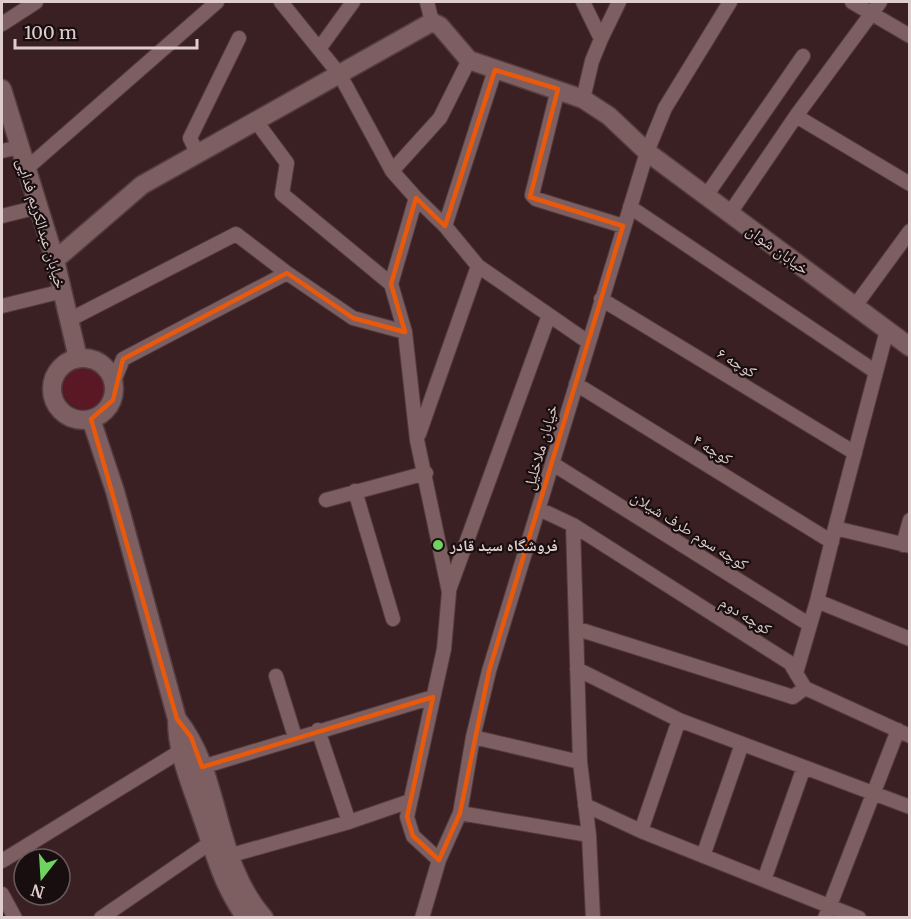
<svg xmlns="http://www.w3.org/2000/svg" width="911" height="919" font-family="Merriweather,'Noto Naskh Arabic',serif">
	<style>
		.green { fill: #591824 }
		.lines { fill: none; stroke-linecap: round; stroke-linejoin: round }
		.street-casing { stroke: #523c3e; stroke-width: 16 }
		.secondary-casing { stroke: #523c3e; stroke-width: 21 }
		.street { stroke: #7d5e61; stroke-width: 14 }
		.secondary { stroke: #7d5e61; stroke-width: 18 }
		.marked { fill: none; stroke: #e8590c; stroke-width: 4.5; stroke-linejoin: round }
		.poi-dot { fill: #6fd360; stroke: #190e0f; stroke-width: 2 }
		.labels { text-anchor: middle; stroke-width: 4.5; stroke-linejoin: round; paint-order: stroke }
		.street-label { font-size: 16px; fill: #dfcdce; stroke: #190e0f }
		.poi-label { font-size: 16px; font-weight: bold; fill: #dfcdce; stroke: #190e0f; text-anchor: start }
	</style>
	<rect width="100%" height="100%" fill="#3a2023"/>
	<!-- green -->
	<path class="green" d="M62 387a22 22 0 1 1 44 0a22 22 0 1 1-44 0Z"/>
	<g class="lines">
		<defs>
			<path id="street" d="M 281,2 L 340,75 L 392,171 L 416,198 L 391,284 L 405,332 L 417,440 L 449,592 L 444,649 L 407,817 L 413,836 L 439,860
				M 427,2 L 432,22
				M 583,2 L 601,39 L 592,61 L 583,99
				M 852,2 L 910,36
				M 2,24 L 36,2
				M 601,39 L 619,2
				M 319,49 L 353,2
				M 558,89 L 532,195 L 536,199 L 623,226
				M 796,116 L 910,184
				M 255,120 L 287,163 L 282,194 L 391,284
				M 2,151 L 20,147
				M 197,153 L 190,138 L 239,38
				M 26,169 L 217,2
				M 392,171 L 440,118 L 469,60
				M 706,196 L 803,56
				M 416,198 L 445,226 L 478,266 L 588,342
				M 630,207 L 876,372
				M 730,213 L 796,116 L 880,2
				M 2,216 L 38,207
				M 445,226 L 495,70
				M 601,299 L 855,453
				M 2,306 L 63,291
				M 855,306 L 910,231
				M 69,320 L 236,234 L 287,273
				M 114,381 L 123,359 L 287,273 L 353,318 L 405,332
				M 576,384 L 832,542
				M 419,434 L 478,266
				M 553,464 L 810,625
				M 355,491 L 393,619
				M 326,500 L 426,473
				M 539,509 L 573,525 L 580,762 L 589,835 L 593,918
				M 573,525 L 790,663 L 805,688 L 910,736
				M 835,528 L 887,330
				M 903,545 L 910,520
				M 449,590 L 549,315
				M 817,601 L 835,528 L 910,546
				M 578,629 L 793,697 L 805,688
				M 577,669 L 679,720 L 910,807
				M 796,673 L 817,601 L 910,639
				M 276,676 L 295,737
				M 318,730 L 349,822
				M 473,737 L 580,762
				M 202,767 L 433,697
				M 585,805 L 641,831 L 859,918
				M 460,813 L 589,835
				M 641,831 L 679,720
				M 228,856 L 349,822 L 410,801
				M 703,856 L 742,744
				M 2,861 L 179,752
				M 764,880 L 804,767
				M 2,894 L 15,918
				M 101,918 L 210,843
				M 422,918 L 439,860 L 460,813 L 473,737 L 489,671 L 647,152 L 665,108 L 730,2
				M 825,918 L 898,730"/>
			<path id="secondary" d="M 2,89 L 55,260 L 78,358
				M 55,260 L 142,185 L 432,22 L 440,26 L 469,60 L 583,99 L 609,116 L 647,152 L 910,347
				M52 389a31 31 0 1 1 62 0a31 31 0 1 1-62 0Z
				M 91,419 L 115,491 L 177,719 C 177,754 191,784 202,817 C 216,856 221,882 246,918
				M 177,719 C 223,776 212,859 264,918"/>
		</defs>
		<!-- street casing -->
		<use href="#street" class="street-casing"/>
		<!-- secondary casing -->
		<use href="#secondary" class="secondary-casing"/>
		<!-- street -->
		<use href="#street" class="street"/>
		<!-- secondary -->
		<use href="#secondary" class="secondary"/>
	</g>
	<!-- marked area -->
	<path class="marked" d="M 495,70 L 558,89 L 530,197 L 623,226 L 489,671 L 460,813 L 439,860 L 413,836 L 407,817 L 433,697 L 202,767 L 191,737 L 177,719 L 91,419 L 113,400 L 123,359 L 287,273 L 353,318 L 405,332 L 391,284 L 416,198 L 445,226 Z"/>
	<!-- markers -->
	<circle class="poi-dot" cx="438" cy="545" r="6"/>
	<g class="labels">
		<!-- street labels -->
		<g class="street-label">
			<text transform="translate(42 223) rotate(73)" y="6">خیابان عبدالکریم فدایی</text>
			<text transform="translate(778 249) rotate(36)" y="6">خیابان شوان</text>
			<text transform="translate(737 362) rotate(31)" y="6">کوچه ۶</text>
			<text transform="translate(540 447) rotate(-74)" y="6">خیابان ملاخلیل</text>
			<text transform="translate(713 449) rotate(32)" y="6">کوچه ۴</text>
			<text transform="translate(690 530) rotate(32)" y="6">کوچه سوم طرف شیلان</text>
			<text transform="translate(746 615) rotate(32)" y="6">کوچه دوم</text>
		</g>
		<!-- poi labels -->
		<g class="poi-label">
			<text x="450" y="551">فروشگاه سید قادر</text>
		</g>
	</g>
	<!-- border -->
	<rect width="911" height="919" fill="none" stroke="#dfcdce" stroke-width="6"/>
	<!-- north arrow -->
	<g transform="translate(42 877) rotate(197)"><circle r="28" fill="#190e0f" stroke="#685a5b" stroke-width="1.5"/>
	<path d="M0-4.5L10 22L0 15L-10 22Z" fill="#6fd360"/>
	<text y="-9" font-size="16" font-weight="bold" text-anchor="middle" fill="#dfcdce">N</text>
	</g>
	<!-- scale -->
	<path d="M15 39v9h182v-9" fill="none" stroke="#dfcdce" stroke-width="3"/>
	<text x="24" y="39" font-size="18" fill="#dfcdce" stroke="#190e0f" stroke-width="4.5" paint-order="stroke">100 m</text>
</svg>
